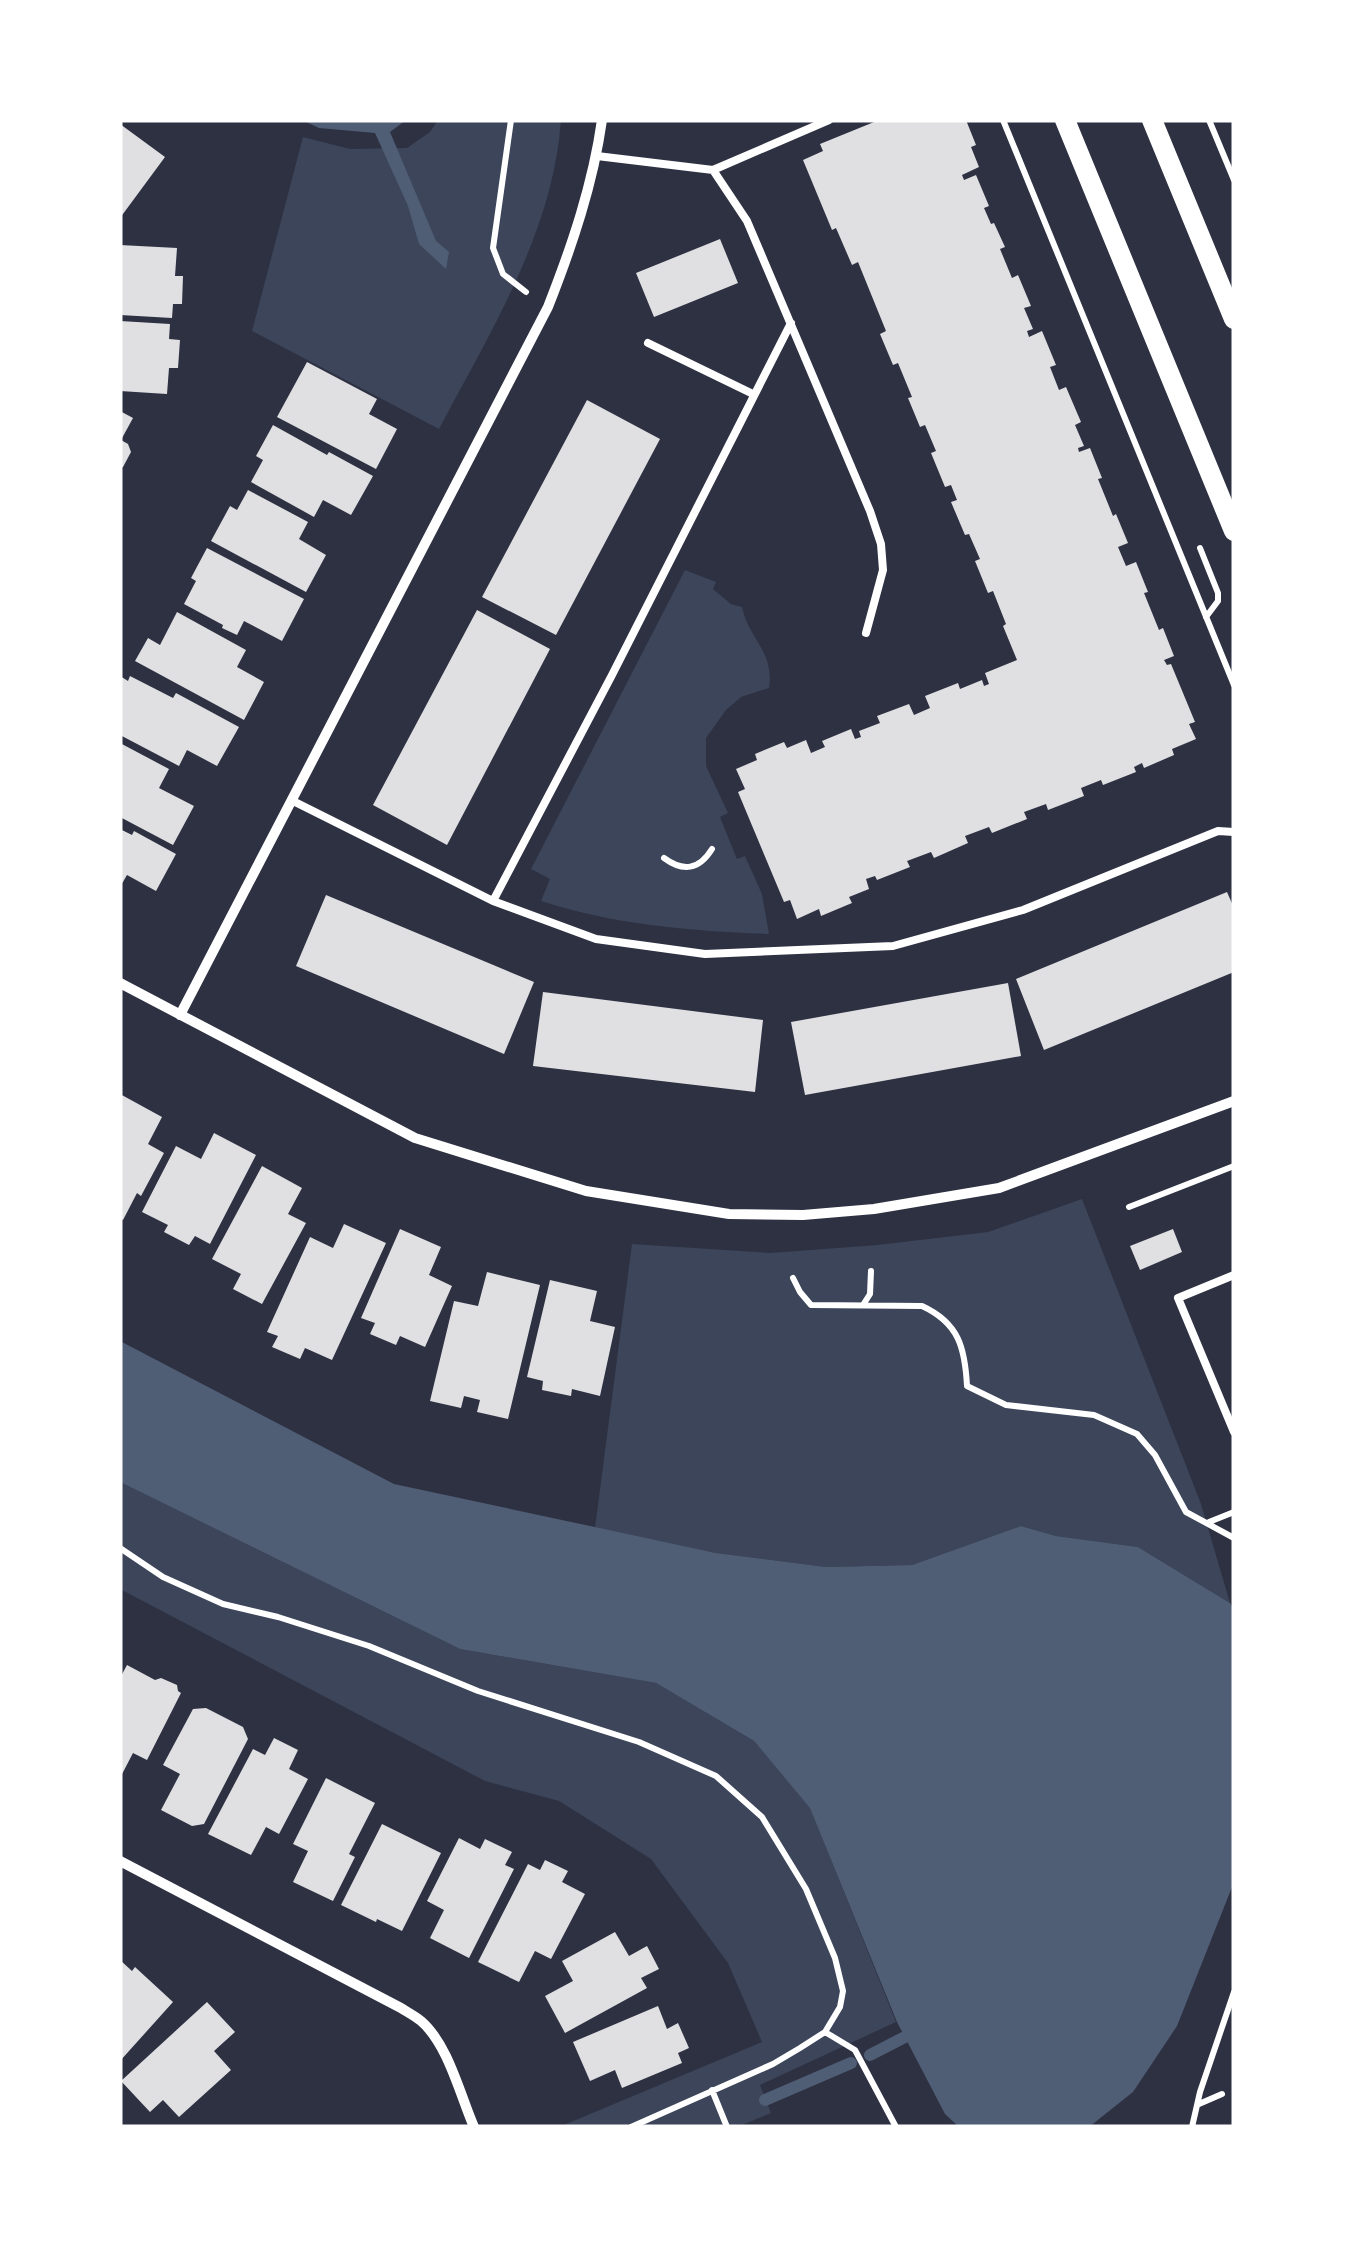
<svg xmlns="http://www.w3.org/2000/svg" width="1354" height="2247" font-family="'PT Sans',sans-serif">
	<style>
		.green { fill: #3c4559 }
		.water { fill: #4f5d75 }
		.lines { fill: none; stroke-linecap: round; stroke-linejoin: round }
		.stream { stroke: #4f5d75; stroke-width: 12 }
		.building { fill: #e0e0e3 }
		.path { stroke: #fff; stroke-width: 6 }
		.service { stroke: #fff; stroke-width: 8 }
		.minor { stroke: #fff; stroke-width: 10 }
		.secondary { stroke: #fff; stroke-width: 20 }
	</style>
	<rect width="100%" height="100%" fill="#2d3142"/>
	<!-- green -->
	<path class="green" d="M 438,120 L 561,120 C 553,233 490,332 439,429 L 252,331 L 303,137 L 350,149 L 407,148 L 430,132 Z
		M 685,570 L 716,582 L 713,589 L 731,604 L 742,607 C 748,638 775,652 769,688 L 741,697 L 726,710 L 706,738 L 706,766 L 728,813 L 720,817 L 737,859 L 745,856 L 762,894 L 769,934 C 691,931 615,925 541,901 L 550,879 L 531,869 Z
		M 1082,1199 L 1201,1504 L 1230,1603 L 1138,1547 L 1056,1536 L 1021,1526 L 912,1565 L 826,1567 L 716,1553 L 595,1528 L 632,1244 L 770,1253 L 877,1245 L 988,1232 Z
		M 120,1482 L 460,1649 L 656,1683 L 754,1741 L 810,1807 L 896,2022 L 760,2085 L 771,2113 L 737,2127 L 559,2127 L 762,2042 L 728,1963 L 651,1859 L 559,1801 L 485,1781 L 120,1589 Z"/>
	<!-- water -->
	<path class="water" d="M 302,120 L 406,120 L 390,132 L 436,241 L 449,252 L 446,269 L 419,244 L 408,206 L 375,133 L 319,128 Z
		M 120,1341 L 394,1484 L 716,1553 L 826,1567 L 912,1565 L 1021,1526 L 1056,1536 L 1138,1547 L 1230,1603 L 1234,1610 L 1234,1882 L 1177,2026 L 1133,2092 L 1089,2127 L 959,2127 L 945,2114 L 897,2022 L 810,1808 L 754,1741 L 656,1683 L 460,1649 L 120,1482 Z"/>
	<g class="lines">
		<!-- stream -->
		<path class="stream" d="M 870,2055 L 905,2037
			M 765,2100 L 851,2063"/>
	</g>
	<!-- building -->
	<path class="building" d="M 879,120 L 966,120 L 976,145 L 971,147 L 979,167 L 962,175 L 964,180 L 976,175 L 989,206 L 984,208 L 991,224 L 994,223 L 1005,247 L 1000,249 L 1012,278 L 1018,275 L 1031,306 L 1024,308 L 1033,329 L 1027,331 L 1029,337 L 1042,331 L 1056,365 L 1050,367 L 1059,390 L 1066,387 L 1081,422 L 1075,425 L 1084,446 L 1078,448 L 1079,452 L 1090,448 L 1102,478 L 1098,479 L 1113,516 L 1116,514 L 1128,543 L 1118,547 L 1126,566 L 1136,562 L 1148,592 L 1144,593 L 1159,630 L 1163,628 L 1174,656 L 1164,660 L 1167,665 L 1171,664 L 1195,722 L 1189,724 L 1196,739 L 1172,749 L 1174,755 L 1144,768 L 1142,763 L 1134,767 L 1136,772 L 1103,785 L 1101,780 L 1081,788 L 1084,796 L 1048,810 L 1046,804 L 1024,812 L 1027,819 L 992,833 L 989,827 L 965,836 L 968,843 L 934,858 L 931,852 L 907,861 L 910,867 L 877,880 L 875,876 L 866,879 L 869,889 L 849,897 L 852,903 L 821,916 L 819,909 L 797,919 L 790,900 L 784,902 L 738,792 L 745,789 L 736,769 L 757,760 L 755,754 L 784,742 L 787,748 L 806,740 L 811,753 L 825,747 L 822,741 L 851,729 L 855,739 L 861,737 L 859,731 L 880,723 L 877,716 L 909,704 L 914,715 L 930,708 L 925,696 L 958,683 L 960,689 L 982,680 L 984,686 L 989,684 L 985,673 L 1017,660 L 1003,626 L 1006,624 L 993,591 L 988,593 L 975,561 L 980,559 L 969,534 L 965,535 L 951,502 L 957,500 L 951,485 L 945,487 L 931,453 L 936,451 L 925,425 L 920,427 L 908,398 L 912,397 L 898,363 L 893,365 L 880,334 L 886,331 L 858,262 L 852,265 L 836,228 L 832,230 L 803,160 L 823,151 L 820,144 Z
		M 120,124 L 165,157 L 120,218 Z
		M 720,239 L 738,283 L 654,317 L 636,273 Z
		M 120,245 L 177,248 L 175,276 L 183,276 L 182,304 L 173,304 L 172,318 L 120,315 Z
		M 120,321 L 170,324 L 169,339 L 180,340 L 178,368 L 169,368 L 167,394 L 120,391 Z
		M 307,362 L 377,399 L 369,414 L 397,429 L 376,469 L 277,417 Z
		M 587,400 L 660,439 L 556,635 L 482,597 Z
		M 120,411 L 133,418 L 121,440 L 128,444 L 131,452 L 123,467 L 120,468 Z
		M 273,425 L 327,455 L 329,452 L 373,476 L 351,515 L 323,500 L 314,517 L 251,482 L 263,460 L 256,456 Z
		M 248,490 L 308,522 L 299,539 L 326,555 L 306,592 L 211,541 L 230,506 L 237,510 Z
		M 207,548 L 304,599 L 282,641 L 244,621 L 237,635 L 222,628 L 223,625 L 184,604 L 196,581 L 191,578 Z
		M 477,610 L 550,649 L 447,845 L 373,805 Z
		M 177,612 L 246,650 L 237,667 L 264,682 L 244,720 L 135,661 L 148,638 L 160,645 Z
		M 120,676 L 128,681 L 130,676 L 173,698 L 176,693 L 239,727 L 217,766 L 187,750 L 179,766 L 120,735 Z
		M 120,743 L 169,769 L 159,788 L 194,806 L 173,845 L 120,817 Z
		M 120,829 L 132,835 L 134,831 L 176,854 L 156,891 L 127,875 L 120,887 Z
		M 1227,892 L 1234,908 L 1234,972 L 1044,1050 L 1016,979 Z
		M 326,895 L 534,982 L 504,1054 L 296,966 Z
		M 1008,983 L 1021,1056 L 805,1095 L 791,1022 Z
		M 543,992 L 763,1020 L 755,1092 L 533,1066 Z
		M 120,1094 L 162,1117 L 148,1144 L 164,1153 L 141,1196 L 137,1193 L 123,1220 L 120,1218 Z
		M 214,1133 L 256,1155 L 210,1244 L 195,1236 L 189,1245 L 164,1232 L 168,1225 L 142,1212 L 176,1146 L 201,1159 Z
		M 262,1166 L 302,1188 L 288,1214 L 306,1223 L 262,1304 L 233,1289 L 241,1274 L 212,1259 Z
		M 344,1224 L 386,1243 L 332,1360 L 305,1348 L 300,1359 L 272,1347 L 278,1336 L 267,1332 L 310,1237 L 333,1248 Z
		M 400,1229 L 441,1247 L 429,1275 L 452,1286 L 425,1347 L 400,1336 L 396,1345 L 370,1334 L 375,1323 L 361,1318 Z
		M 1173,1229 L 1182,1252 L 1140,1270 L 1130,1246 Z
		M 487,1272 L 540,1285 L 508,1419 L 477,1412 L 480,1400 L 464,1396 L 461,1408 L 430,1401 L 454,1301 L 478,1306 Z
		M 550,1280 L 597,1291 L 590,1321 L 615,1327 L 600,1396 L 572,1389 L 571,1396 L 542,1390 L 543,1381 L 527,1377 Z
		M 127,1665 L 155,1680 L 161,1678 L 177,1685 L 178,1691 L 181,1693 L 147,1760 L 133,1753 L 120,1778 L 120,1678 Z
		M 206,1708 L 243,1727 L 248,1739 L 204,1824 L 192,1826 L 161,1810 L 180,1774 L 163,1765 L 193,1709 Z
		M 274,1738 L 298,1750 L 289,1769 L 308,1779 L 279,1834 L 266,1827 L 251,1855 L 208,1834 L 253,1749 L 265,1755 Z
		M 326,1778 L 375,1803 L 349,1854 L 355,1857 L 333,1901 L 293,1882 L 308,1851 L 293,1844 Z
		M 382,1824 L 441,1853 L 402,1931 L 377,1919 L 376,1922 L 341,1905 Z
		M 459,1838 L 480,1849 L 485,1839 L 512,1852 L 505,1865 L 514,1869 L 469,1958 L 430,1938 L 444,1910 L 427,1901 Z
		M 545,1860 L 568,1871 L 562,1882 L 585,1894 L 551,1959 L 535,1951 L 519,1982 L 478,1962 L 528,1864 L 540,1870 Z
		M 615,1932 L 629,1956 L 647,1946 L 659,1969 L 641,1978 L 647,1988 L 565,2033 L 545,1996 L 573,1981 L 562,1961 Z
		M 120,1960 L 132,1971 L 135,1967 L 173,2002 L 120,2061 Z
		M 207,2002 L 235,2032 L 214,2051 L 231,2070 L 179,2117 L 163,2100 L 150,2112 L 121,2081 Z
		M 658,2006 L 667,2029 L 678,2023 L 689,2048 L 678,2053 L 682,2063 L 622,2088 L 615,2070 L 590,2081 L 573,2042 Z"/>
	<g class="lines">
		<!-- path -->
		<path class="path" d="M 511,120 L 493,248 L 503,274 L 526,292
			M 1003,120 L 1234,685
			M 1209,120 L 1234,180
			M 1200,548 L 1218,593 L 1218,601 L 1206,617
			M 664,858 C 683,872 699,870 712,849
			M 1129,1207 L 1234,1166
			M 793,1278 L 800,1292 L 811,1305 L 922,1306 C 959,1323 965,1348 967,1386 L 1006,1405 L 1094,1415 L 1137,1434 L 1155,1455 L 1186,1512 L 1234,1538
			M 863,1305 L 870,1294 L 871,1271
			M 1209,1522 L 1234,1512
			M 120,1548 L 163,1577 L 223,1604 L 278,1617 L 369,1646 L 478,1691 L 639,1742 L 716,1776 L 762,1817 L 806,1889 L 835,1958 L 843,1991 L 840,2007 L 825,2032 L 800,2048 L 773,2064 L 631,2127
			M 825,2032 L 855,2050 L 896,2127
			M 712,2090 L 727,2127
			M 1199,2104 L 1222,2094
			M 1192,2127 L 1200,2092 L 1234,1992"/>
		<!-- service -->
		<path class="service" d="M 597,156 L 713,170 L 747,221 L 870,511 L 881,544 L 883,570 L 866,633
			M 713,170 L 829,120
			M 648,343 L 753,394
			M 291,800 L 493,901 L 596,939 L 705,954 L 893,946 L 1023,910 L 1218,831 L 1234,832
			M 493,901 L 612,675 L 791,323
			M 1234,1275 L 1178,1298 L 1234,1432"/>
		<!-- minor -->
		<path class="minor" d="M 120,983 L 415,1138 L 586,1191 L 729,1214 L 803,1215 L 874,1209 L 999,1188 L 1234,1101
			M 180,1015 L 548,307 C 572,246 593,184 602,120
			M 120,1861 L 401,2008 C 407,2012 415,2016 421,2021 C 448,2044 460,2095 474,2127"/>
		<!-- secondary -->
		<path class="secondary" d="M 1065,120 L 1234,531
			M 1152,120 L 1234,319"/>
	</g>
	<!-- border -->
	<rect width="1354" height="2247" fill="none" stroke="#ffffff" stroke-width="245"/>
</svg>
